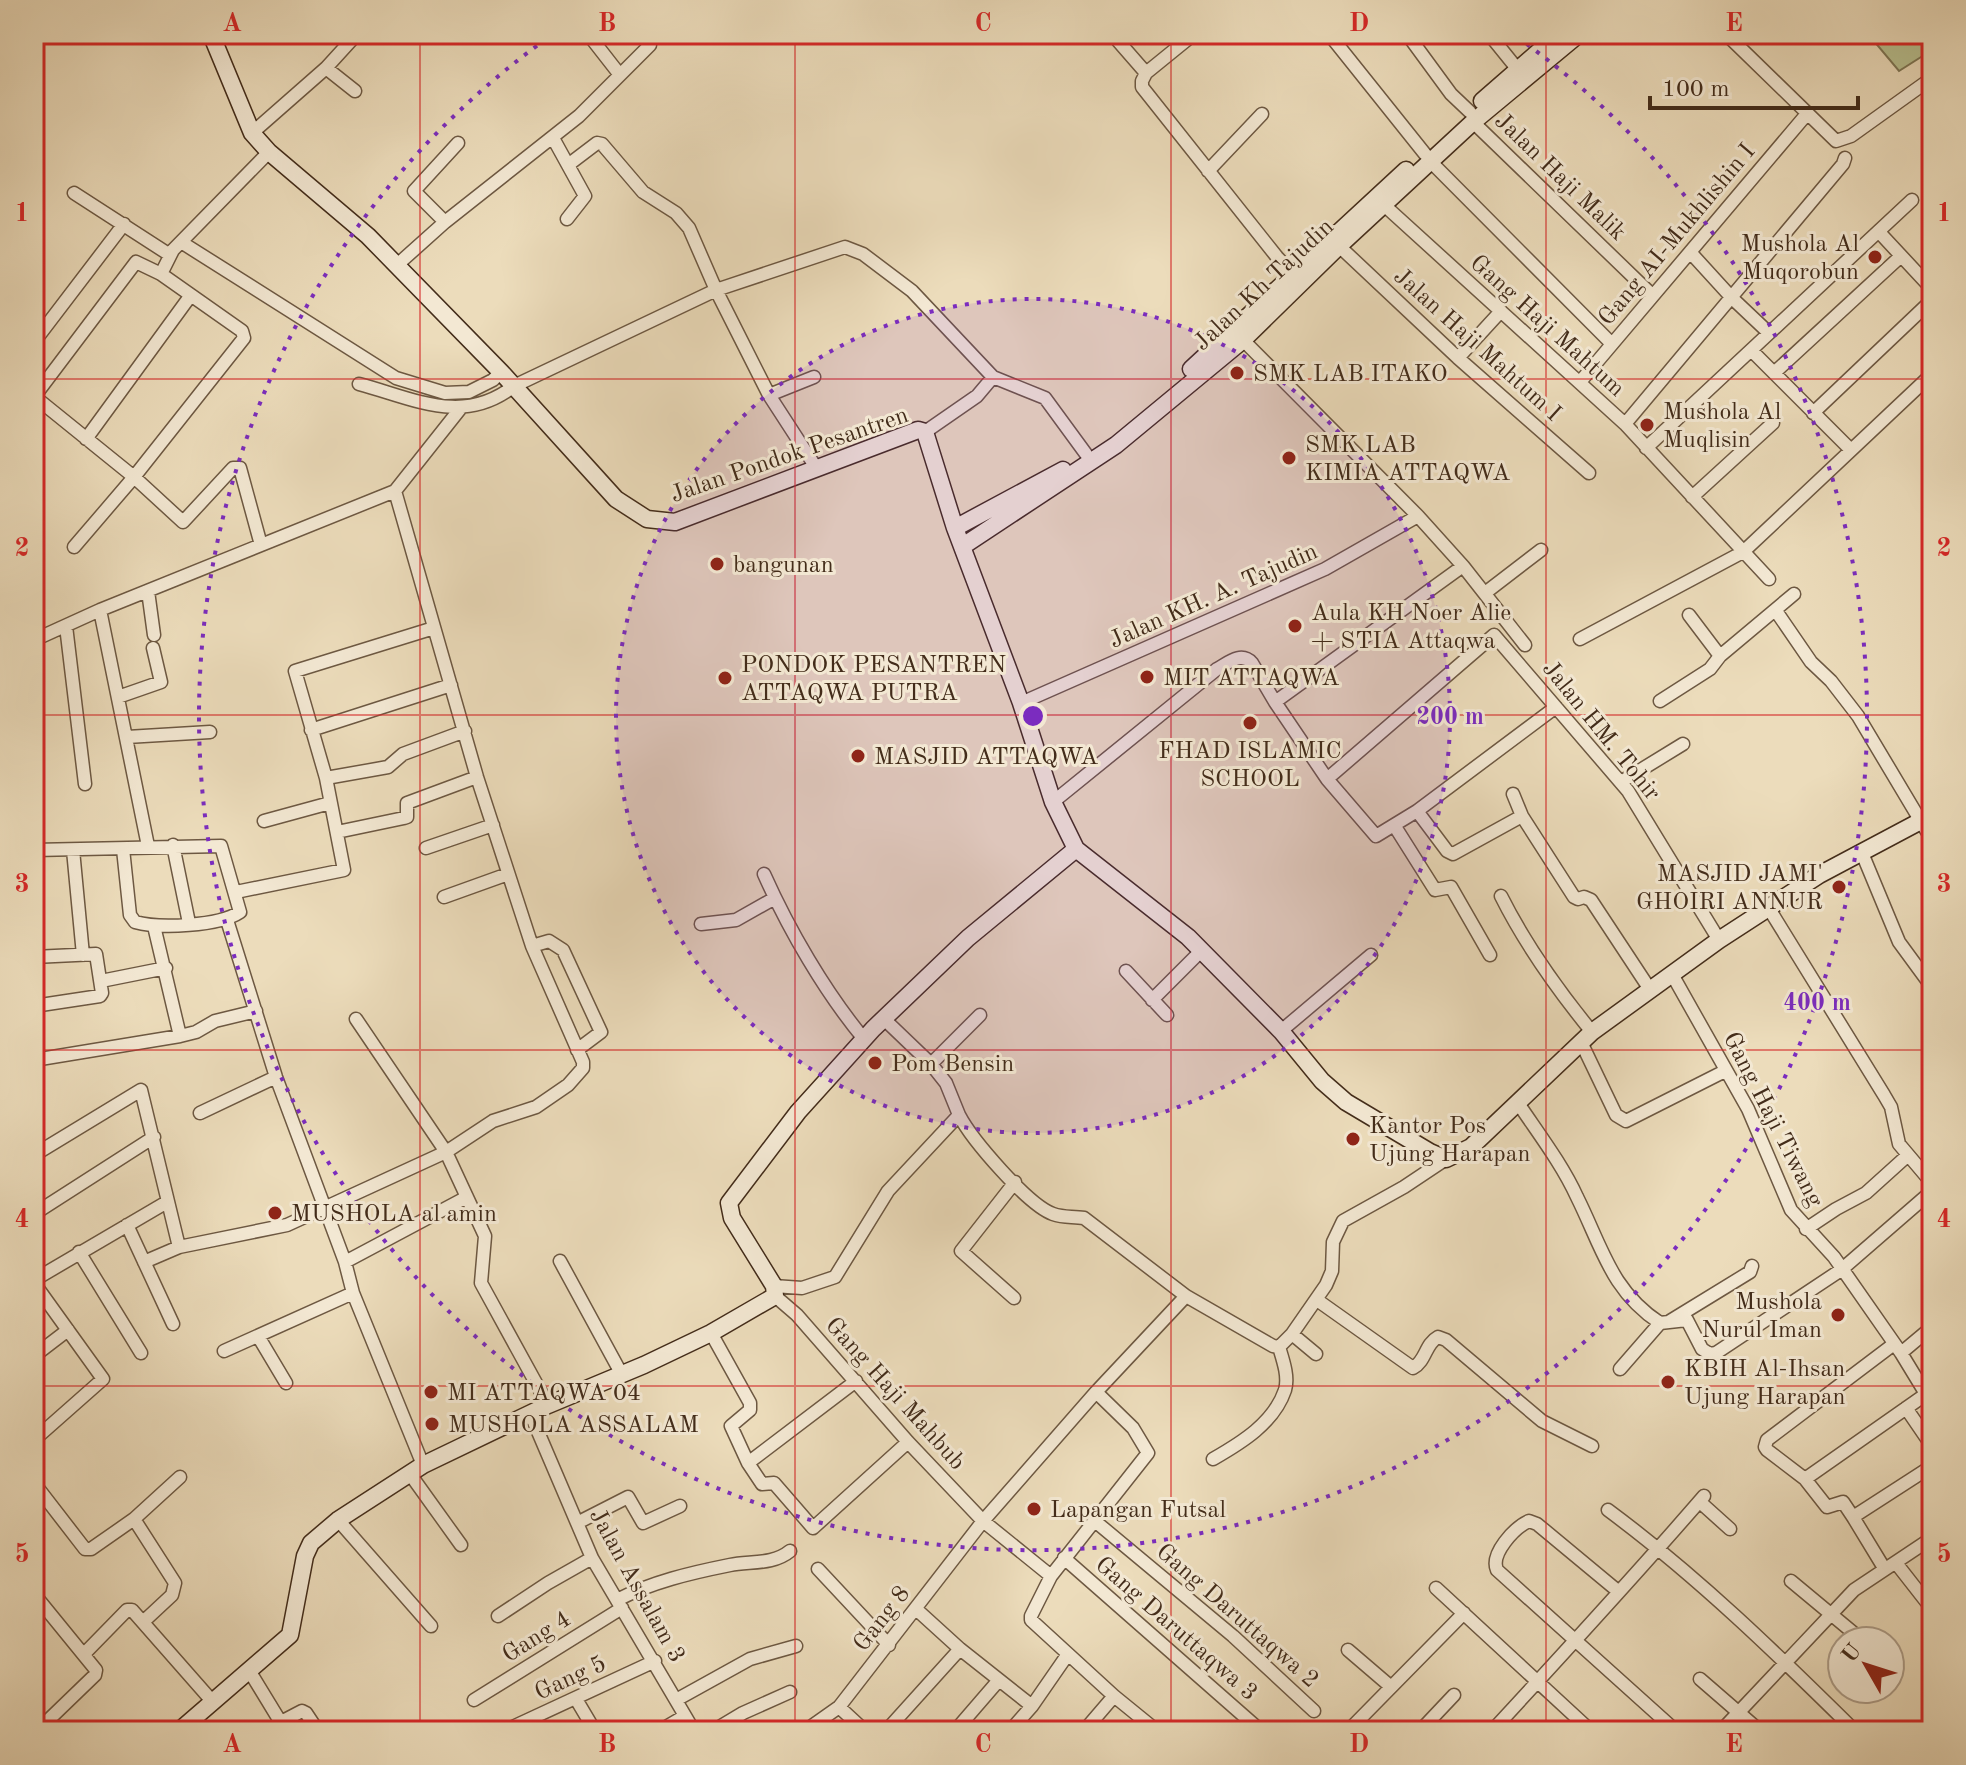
<svg xmlns="http://www.w3.org/2000/svg" width="1966" height="1765" font-family="'Old Standard TT',serif">
	<style>
		.green { fill: #b8c090; stroke: #7e7655; stroke-width: 2 }
		.lines { fill: none; stroke-linecap: round; stroke-linejoin: round }
		.street-casing { stroke: #6d5842; stroke-width: 15 }
		.secondary-casing { stroke: #432c1a; stroke-width: 19 }
		.street { stroke: #f3e8d3; stroke-width: 12 }
		.secondary { stroke: #f3e8d3; stroke-width: 16 }
		.grid { fill: none; stroke: #d62828; stroke-width: 2; stroke-opacity: 0.55 }
		.ring { fill: none; stroke: #7b2cbf; stroke-width: 4; stroke-dasharray: 4 8 }
		.poi-dot { fill: #8f2418; stroke: #f3e8d3; stroke-width: 3 }
		.labels { text-anchor: middle; stroke-width: 6; stroke-linejoin: round; paint-order: stroke }
		.street-label { font-size: 24px; fill: #432c1a; stroke: #f3e8d3 }
		.poi-label { font-size: 24px; fill: #432c1a; stroke: #f3e8d3; text-anchor: start }
		.centre { fill: #7b2cbf; stroke: #f3e8d3; stroke-width: 4 }
		.ring-label { font-size: 24px; text-anchor: middle; font-weight: bold; fill: #7b2cbf; stroke: #f3e8d3; stroke-width: 6; stroke-linejoin: round; paint-order: stroke }
		.neatline { fill: none; stroke: #d62828; stroke-width: 3 }
		.grid-label { font-size: 26px; text-anchor: middle; font-weight: bold; fill: #d62828 }
	</style>
	<rect width="100%" height="100%" fill="#ecdcbb"/>
	<filter id="stains"><feTurbulence type="fractalNoise" baseFrequency=".0025" numOctaves="4"/><feColorMatrix values="0 0 0 0 .2 0 0 0 0 .09 0 0 0 0 .02 0 0 0 .5 -.17"/></filter>
	<radialGradient id="worn" r=".72"><stop offset=".6" stop-color="#630" stop-opacity="0"/><stop offset="1" stop-color="#630" stop-opacity=".3"/></radialGradient>
	<!-- green -->
	<path class="green" d="M 1868,34 L 1932,34 L 1932,50 L 1899,71 Z"/>
	<g class="lines">
		<defs>
			<path id="street" d="M 588,34 L 620,75
				M 1112,34 L 1146,73
				M 1194,34 L 1146,73 L 1142,81 L 1142,87 L 1277,257 L 1293,274
				M 1329,34 L 1425,154
				M 1407,34 L 1451,94 L 1470,112
				M 1489,34 L 1523,76
				M 1726,34 L 1836,141 L 1851,136 L 1932,78
				M 326,68 L 355,91
				M 1473,122 L 1652,295
				M 252,133 L 326,68 L 357,34
				M 553,138 L 585,196 L 567,219
				M 1431,162 L 1612,344
				M 568,165 L 597,143 L 602,144 L 643,192 L 676,213 L 689,228 L 716,290 L 769,395 L 817,469
				M 1208,171 L 1262,114
				M 74,193 L 170,255
				M 1384,205 L 1625,424 L 1769,579
				M 445,222 L 414,191 L 458,143
				M 1879,232 L 1932,289
				M 181,242 L 396,378 L 445,393 L 469,392 L 493,380 L 501,372
				M 1339,246 L 1458,358 L 1589,473
				M 1690,252 L 1732,298 L 1769,333
				M 397,265 L 445,222 L 579,116 L 650,45
				M 1237,334 L 1418,516 L 1463,566 L 1525,645
				M 34,342 L 124,224
				M 1751,350 L 1851,450
				M 1458,358 L 1501,311
				M 1774,373 L 1901,256
				M 1580,382 L 1806,115
				M 359,384 C 415,399 463,426 514,386 L 716,290 L 845,247 L 863,254 L 912,291 L 993,377 L 1045,398 L 1086,454
				M 769,395 L 814,377
				M 34,397 L 136,262 L 161,274
				M 35,397 L 134,477 L 183,522 L 233,468 L 240,468 L 261,545
				M 1813,413 L 1932,300
				M 1625,424 L 1843,164 L 1845,158
				M 925,432 L 977,396 L 993,377
				M 86,439 L 191,295
				M 1646,448 L 1912,200
				M 1692,497 L 1773,423
				M 74,547 L 134,477 L 244,338 L 242,331 L 161,274 L 173,250 L 269,152
				M 148,591 L 154,635
				M 1485,593 L 1541,550
				M 100,610 L 148,846
				M 1776,611 L 1811,662 L 1831,681 L 1858,716 L 1932,840
				M 1689,615 L 1720,656
				M 66,626 L 85,784
				M 1580,639 L 1743,552 L 1932,374
				M 34,640 L 100,610 L 395,491 L 460,409
				M 118,697 L 161,682 L 153,648
				M 1660,701 L 1710,669 L 1720,656 L 1794,594
				M 1275,702 L 1463,566
				M 1021,703 L 1325,569 L 1418,516
				M 311,730 L 451,685
				M 127,737 L 210,732
				M 326,778 L 388,767 L 403,754 L 465,731
				M 1327,779 L 1494,635 L 1628,791 L 1719,940
				M 1621,782 L 1683,744
				M 1513,794 L 1522,816
				M 1053,802 L 1217,669 C 1228,663 1241,651 1252,663 L 1275,702 L 1327,779 L 1376,836 L 1417,811 L 1556,707
				M 1417,811 L 1447,851 L 1453,854 L 1522,816 L 1574,897 L 1578,899 L 1584,897 L 1591,900 L 1651,991
				M 264,821 L 330,803
				M 1394,825 L 1435,890 L 1451,887 L 1490,955
				M 337,832 L 404,818 L 407,817 L 407,803 L 477,777
				M 173,845 L 189,923
				M 426,848 L 493,825
				M 34,850 L 221,846 L 240,912 C 219,926 160,929 135,922 L 130,915 L 123,849
				M 73,850 L 83,955
				M 1862,853 L 1899,942 L 1932,987
				M 764,874 C 789,930 825,992 864,1039
				M 236,892 L 344,870 L 326,778 L 295,671 L 434,628
				M 1501,896 C 1526,946 1557,989 1592,1032
				M 444,897 L 508,874
				M 1768,907 L 1884,1095 L 1891,1107 L 1899,1144 L 1932,1183
				M 227,920 L 276,1077 L 345,1262 L 353,1293 L 423,1465
				M 701,924 L 736,920 L 775,898
				M 154,926 L 180,1036
				M 532,946 L 549,941 L 563,950 L 601,1032 L 577,1050
				M 34,957 L 96,954 L 102,993 L 100,996 L 34,1006
				M 1126,971 L 1167,1015
				M 1673,976 L 1748,1109 L 1791,1210 L 1834,1257 L 1901,1353 L 1926,1394
				M 101,981 L 166,968
				M 1152,1000 L 1201,951
				M 356,1019 L 446,1152 L 485,1236 L 481,1283 L 548,1405
				M 1281,1031 L 1371,955
				M 1581,1042 L 1616,1115 L 1626,1121 L 1725,1071
				M 34,1060 L 180,1036 L 196,1032 L 215,1021 L 256,1011
				M 931,1064 L 980,1015
				M 1518,1103 C 1538,1133 1562,1164 1577,1197 C 1602,1247 1611,1291 1660,1323 L 1687,1320 L 1702,1349 L 1710,1354 L 1716,1353 L 1841,1270 L 1932,1191
				M 200,1113 L 276,1077
				M 959,1115 C 972,1140 1028,1205 1053,1214 C 1064,1218 1073,1216 1084,1218 L 1186,1296 L 1273,1346 L 1279,1347
				M 34,1155 L 141,1090 L 179,1247
				M 34,1214 L 154,1137
				M 127,1225 L 173,1324
				M 1806,1229 L 1836,1209 L 1866,1193 L 1907,1156
				M 79,1252 L 141,1353
				M 560,1261 L 621,1373
				M 144,1262 L 179,1247 L 287,1225 L 446,1152 L 493,1121 L 536,1107 L 568,1085 L 583,1068 L 583,1062 L 532,946 L 477,777 L 395,491
				M 345,1262 L 467,1197
				M 34,1280 L 167,1202
				M 34,1283 L 103,1379 L 34,1440
				M 774,1286 L 802,1288 L 835,1277 L 888,1191 L 959,1115 L 946,1083 L 931,1064 L 884,1019
				M 775,1296 L 797,1315 L 908,1442 L 983,1521 L 1051,1576 L 1031,1616 L 1031,1620 L 1114,1696 L 1084,1731
				M 1014,1298 L 961,1251 L 1015,1182
				M 1317,1300 L 1413,1368 C 1426,1361 1425,1344 1438,1337 L 1446,1340 L 1542,1421 L 1592,1446
				M 1670,1321 L 1750,1272 L 1752,1266
				M 711,1333 L 750,1403 L 750,1410 L 731,1426 L 748,1463 L 762,1484 L 774,1483 L 813,1528 L 908,1442
				M 1292,1334 L 1316,1354
				M 258,1336 L 286,1383
				M 1894,1344 L 1767,1440 L 1765,1447 L 1767,1450 L 1805,1479 L 1932,1390
				M 1279,1347 L 1292,1334 L 1326,1285 L 1332,1271 L 1333,1242 L 1343,1221 L 1404,1187 L 1446,1159
				M 224,1351 L 353,1293
				M 1901,1353 L 1932,1327
				M 34,1356 L 68,1330
				M 1620,1369 L 1660,1323
				M 1906,1408 L 1932,1446
				M 530,1413 L 592,1558 L 694,1731
				M 1213,1459 C 1241,1443 1274,1423 1285,1390 C 1289,1377 1283,1360 1279,1347
				M 748,1463 L 856,1381
				M 410,1474 L 461,1545
				M 1805,1479 L 1827,1507 L 1843,1502 L 1853,1517
				M 34,1483 L 85,1549 L 91,1549 L 134,1519
				M 1700,1502 L 1730,1529
				M 1608,1510 C 1697,1576 1776,1653 1855,1731
				M 338,1520 L 431,1626
				M 1096,1522 L 1233,1636 L 1314,1711
				M 577,1523 L 628,1497 L 643,1523 L 680,1506
				M 1064,1558 L 1261,1731
				M 1896,1563 L 1932,1609
				M 1884,1568 L 1853,1517 L 1932,1466
				M 818,1569 L 889,1645
				M 1051,1576 L 1148,1453 L 1133,1428 L 1096,1392
				M 1791,1581 L 1856,1635
				M 1436,1588 L 1591,1731
				M 1619,1592 L 1537,1524 L 1529,1521 C 1514,1528 1490,1554 1497,1570 L 1676,1731
				M 34,1594 L 96,1670 L 95,1675 L 37,1731
				M 617,1600 C 652,1582 690,1573 730,1565 C 750,1561 773,1565 790,1551
				M 916,1609 L 960,1649 L 1032,1706
				M 498,1616 L 548,1583 L 592,1558
				M 143,1622 L 172,1595 L 175,1583 L 134,1519 L 180,1477
				M 1348,1650 L 1390,1686
				M 84,1654 L 127,1610 L 132,1610 L 212,1701
				M 250,1672 L 286,1731
				M 1700,1679 L 1760,1731
				M 1114,1696 L 1157,1731
				M 576,1699 L 595,1731
				M 474,1700 L 622,1608
				M 676,1700 L 750,1659 L 796,1646
				M 839,1707 L 865,1731
				M 281,1722 L 302,1711 L 306,1713 L 318,1731
				M 661,1730 L 685,1716
				M 504,1731 L 655,1661
				M 713,1731 L 743,1713 L 790,1692
				M 805,1731 L 839,1707 L 983,1521 L 1096,1392 L 1186,1296
				M 886,1731 L 960,1649
				M 955,1731 L 999,1680
				M 1010,1731 L 1032,1706 L 1068,1654
				M 1348,1731 L 1464,1613
				M 1420,1731 L 1454,1695
				M 1492,1731 C 1563,1654 1635,1576 1704,1496
				M 1721,1731 L 1854,1590 L 1932,1538"/>
			<path id="secondary" d="M 211,34 L 252,133 L 269,152 L 368,236 L 501,372 L 616,499 L 647,519 L 675,522 L 918,430 L 925,432 L 955,528 L 1021,703 L 1053,802 L 1076,849 L 1188,937 L 1281,1031 L 1322,1081 L 1346,1102 L 1430,1152 L 1446,1159 L 1471,1147 L 1592,1032 L 1719,940 L 1819,875 L 1932,815
				M 1482,101 L 1559,34
				M 1191,369 L 1406,170
				M 955,528 L 1063,470
				M 963,546 L 1116,445 L 1243,340 L 1339,246 L 1473,122 L 1579,34
				M 179,1731 L 290,1635 L 305,1556 L 311,1543 L 338,1520 L 423,1465 L 548,1405 L 644,1365 L 711,1333 L 775,1296 L 774,1286 L 732,1218 L 729,1203 L 798,1112 L 873,1029 L 968,938 L 1076,849"/>
		</defs>
		<!-- street casing -->
		<use href="#street" class="street-casing"/>
		<!-- secondary casing -->
		<use href="#secondary" class="secondary-casing"/>
		<!-- street -->
		<use href="#street" class="street"/>
		<!-- secondary -->
		<use href="#secondary" class="secondary"/>
	</g>
	<!-- grid -->
	<path class="grid" d="M 420,34 L 420,1731M 795,34 L 795,1731M 1171,34 L 1171,1731M 1546,34 L 1546,1731M 34,379 L 1932,379M 34,715 L 1932,715M 34,1050 L 1932,1050M 34,1386 L 1932,1386"/>
	<!-- distance rings -->
	<circle cx="1033" cy="716" r="417" fill="#7b2cbf" fill-opacity=".12"/>
	<g class="ring">
		<circle cx="1033" cy="716" r="417"/>
		<path d="M1517 37A834 834 0 1 1 549 37"/>
	</g>
	<!-- markers -->
	<g class="poi-dot">
		<circle cx="1875" cy="257" r="8"/>
		<circle cx="1237" cy="373" r="8"/>
		<circle cx="1647" cy="425" r="8"/>
		<circle cx="1289" cy="458" r="8"/>
		<circle cx="717" cy="564" r="8"/>
		<circle cx="1295" cy="626" r="8"/>
		<circle cx="1147" cy="677" r="8"/>
		<circle cx="725" cy="678" r="8"/>
		<circle cx="1250" cy="723" r="8"/>
		<circle cx="858" cy="756" r="8"/>
		<circle cx="1839" cy="887" r="8"/>
		<circle cx="875" cy="1063" r="8"/>
		<circle cx="1353" cy="1139" r="8"/>
		<circle cx="275" cy="1213" r="8"/>
		<circle cx="1838" cy="1315" r="8"/>
		<circle cx="1668" cy="1382" r="8"/>
		<circle cx="431" cy="1392" r="8"/>
		<circle cx="432" cy="1424" r="8"/>
		<circle cx="1034" cy="1509" r="8"/>
	</g>
	<g class="labels">
		<!-- street labels -->
		<g class="street-label">
			<text transform="translate(1561 176) rotate(44)" y="8">Jalan Haji Malik</text>
			<text transform="translate(1676 234) rotate(-50)" y="8">Gang AI-Mukhlishin I</text>
			<text transform="translate(1263 284) rotate(-43)" y="8">Jalan Kh Tajudin</text>
			<text transform="translate(1548 325) rotate(42)" y="8">Gang Haji Mahtum</text>
			<text transform="translate(1478 344) rotate(42)" y="8">Jalan Haji Mahtum I</text>
			<text transform="translate(789 454) rotate(-19)" y="8">Jalan Pondok Pesantren</text>
			<text transform="translate(1213 595) rotate(-24)" y="8">Jalan KH. A. Tajudin</text>
			<text transform="translate(1602 730) rotate(51)" y="8">Jalan HM. Tohir</text>
			<text transform="translate(1774 1119) rotate(63)" y="8">Gang Haji Tiwang</text>
			<text transform="translate(896 1393) rotate(48)" y="8">Gang Haji Mahbub</text>
			<text transform="translate(638 1585) rotate(61)" y="8">Jalan Assalam 3</text>
			<text transform="translate(1238 1615) rotate(41)" y="8">Gang Daruttaqwa 2</text>
			<text transform="translate(881 1618) rotate(-52)" y="8">Gang 8</text>
			<text transform="translate(1177 1628) rotate(41)" y="8">Gang Daruttaqwa 3</text>
			<text transform="translate(536 1636) rotate(-32)" y="8">Gang 4</text>
			<text transform="translate(570 1677) rotate(-25)" y="8">Gang 5</text>
		</g>
		<!-- poi labels -->
		<g class="poi-label">
			<text x="1859" y="251" text-anchor="end">Mushola Al<tspan x="1859" dy="28">Muqorobun</tspan></text>
			<text x="1253" y="381">SMK LAB ITAKO</text>
			<text x="1663" y="419">Mushola Al<tspan x="1663" dy="28">Muqlisin</tspan></text>
			<text x="1305" y="452">SMK LAB<tspan x="1305" dy="28">KIMIA ATTAQWA</tspan></text>
			<text x="733" y="572">bangunan</text>
			<text x="1311" y="620">Aula KH Noer Alie<tspan x="1311" dy="28">+ STIA Attaqwa</tspan></text>
			<text x="741" y="672">PONDOK PESANTREN<tspan x="741" dy="28">ATTAQWA PUTRA</tspan></text>
			<text x="1163" y="685">MIT ATTAQWA</text>
			<text x="1250" y="758" text-anchor="middle">FHAD ISLAMIC<tspan x="1250" dy="28">SCHOOL</tspan></text>
			<text x="874" y="764">MASJID ATTAQWA</text>
			<text x="1823" y="881" text-anchor="end">MASJID JAMI'<tspan x="1823" dy="28">GHOIRI ANNUR</tspan></text>
			<text x="891" y="1071">Pom Bensin</text>
			<text x="1369" y="1133">Kantor Pos<tspan x="1369" dy="28">Ujung Harapan</tspan></text>
			<text x="291" y="1221">MUSHOLA al amin</text>
			<text x="1822" y="1309" text-anchor="end">Mushola<tspan x="1822" dy="28">Nurul Iman</tspan></text>
			<text x="1684" y="1376">KBIH Al-Ihsan<tspan x="1684" dy="28">Ujung Harapan</tspan></text>
			<text x="447" y="1400">MI ATTAQWA 04</text>
			<text x="448" y="1432">MUSHOLA ASSALAM</text>
			<text x="1050" y="1517">Lapangan Futsal</text>
		</g>
	</g>
	<circle cx="1033" cy="716" r="12" class="centre"/>
	<g class="ring-label">
		<text x="1450" y="724">200 m</text>
		<text x="1817" y="1010">400 m</text>
	</g>
	<!-- margin -->
	<rect width="1966" height="1765" fill="none" stroke="#ecdcbb" stroke-width="88"/>
	<!-- north arrow -->
	<g transform="translate(1866 1665) rotate(309)"><circle r="38" fill="#f3e8d3" stroke="#ad9d89" stroke-width="2"/>
	<path d="M0-6L14 30L0 20L-14 30Z" fill="#8f2418"/>
	<text y="-12" font-size="22" font-weight="bold" text-anchor="middle" fill="#432c1a">U</text>
	</g>
	<!-- scale -->
	<path d="M1650 96v12h208v-12" fill="none" stroke="#432c1a" stroke-width="4"/>
	<text x="1662" y="96" font-size="24" fill="#432c1a" stroke="#f3e8d3" stroke-width="6" paint-order="stroke">100 m</text>
	<rect x="44" y="44" width="1878" height="1677" class="neatline"/>
	<g class="grid-label">
		<text x="232" y="31">A</text>
		<text x="607" y="31">B</text>
		<text x="983" y="31">C</text>
		<text x="1359" y="31">D</text>
		<text x="1734" y="31">E</text>
		<text x="22" y="221">1</text>
		<text x="1944" y="221">1</text>
		<text x="22" y="556">2</text>
		<text x="1944" y="556">2</text>
		<text x="22" y="892">3</text>
		<text x="1944" y="892">3</text>
		<text x="22" y="1227">4</text>
		<text x="1944" y="1227">4</text>
		<text x="22" y="1562">5</text>
		<text x="1944" y="1562">5</text>
		<text x="232" y="1752">A</text>
		<text x="607" y="1752">B</text>
		<text x="983" y="1752">C</text>
		<text x="1359" y="1752">D</text>
		<text x="1734" y="1752">E</text>
	</g>
	<rect width="100%" height="100%" filter="url(#stains)"/>
	<rect width="100%" height="100%" fill="url(#worn)"/>
</svg>
